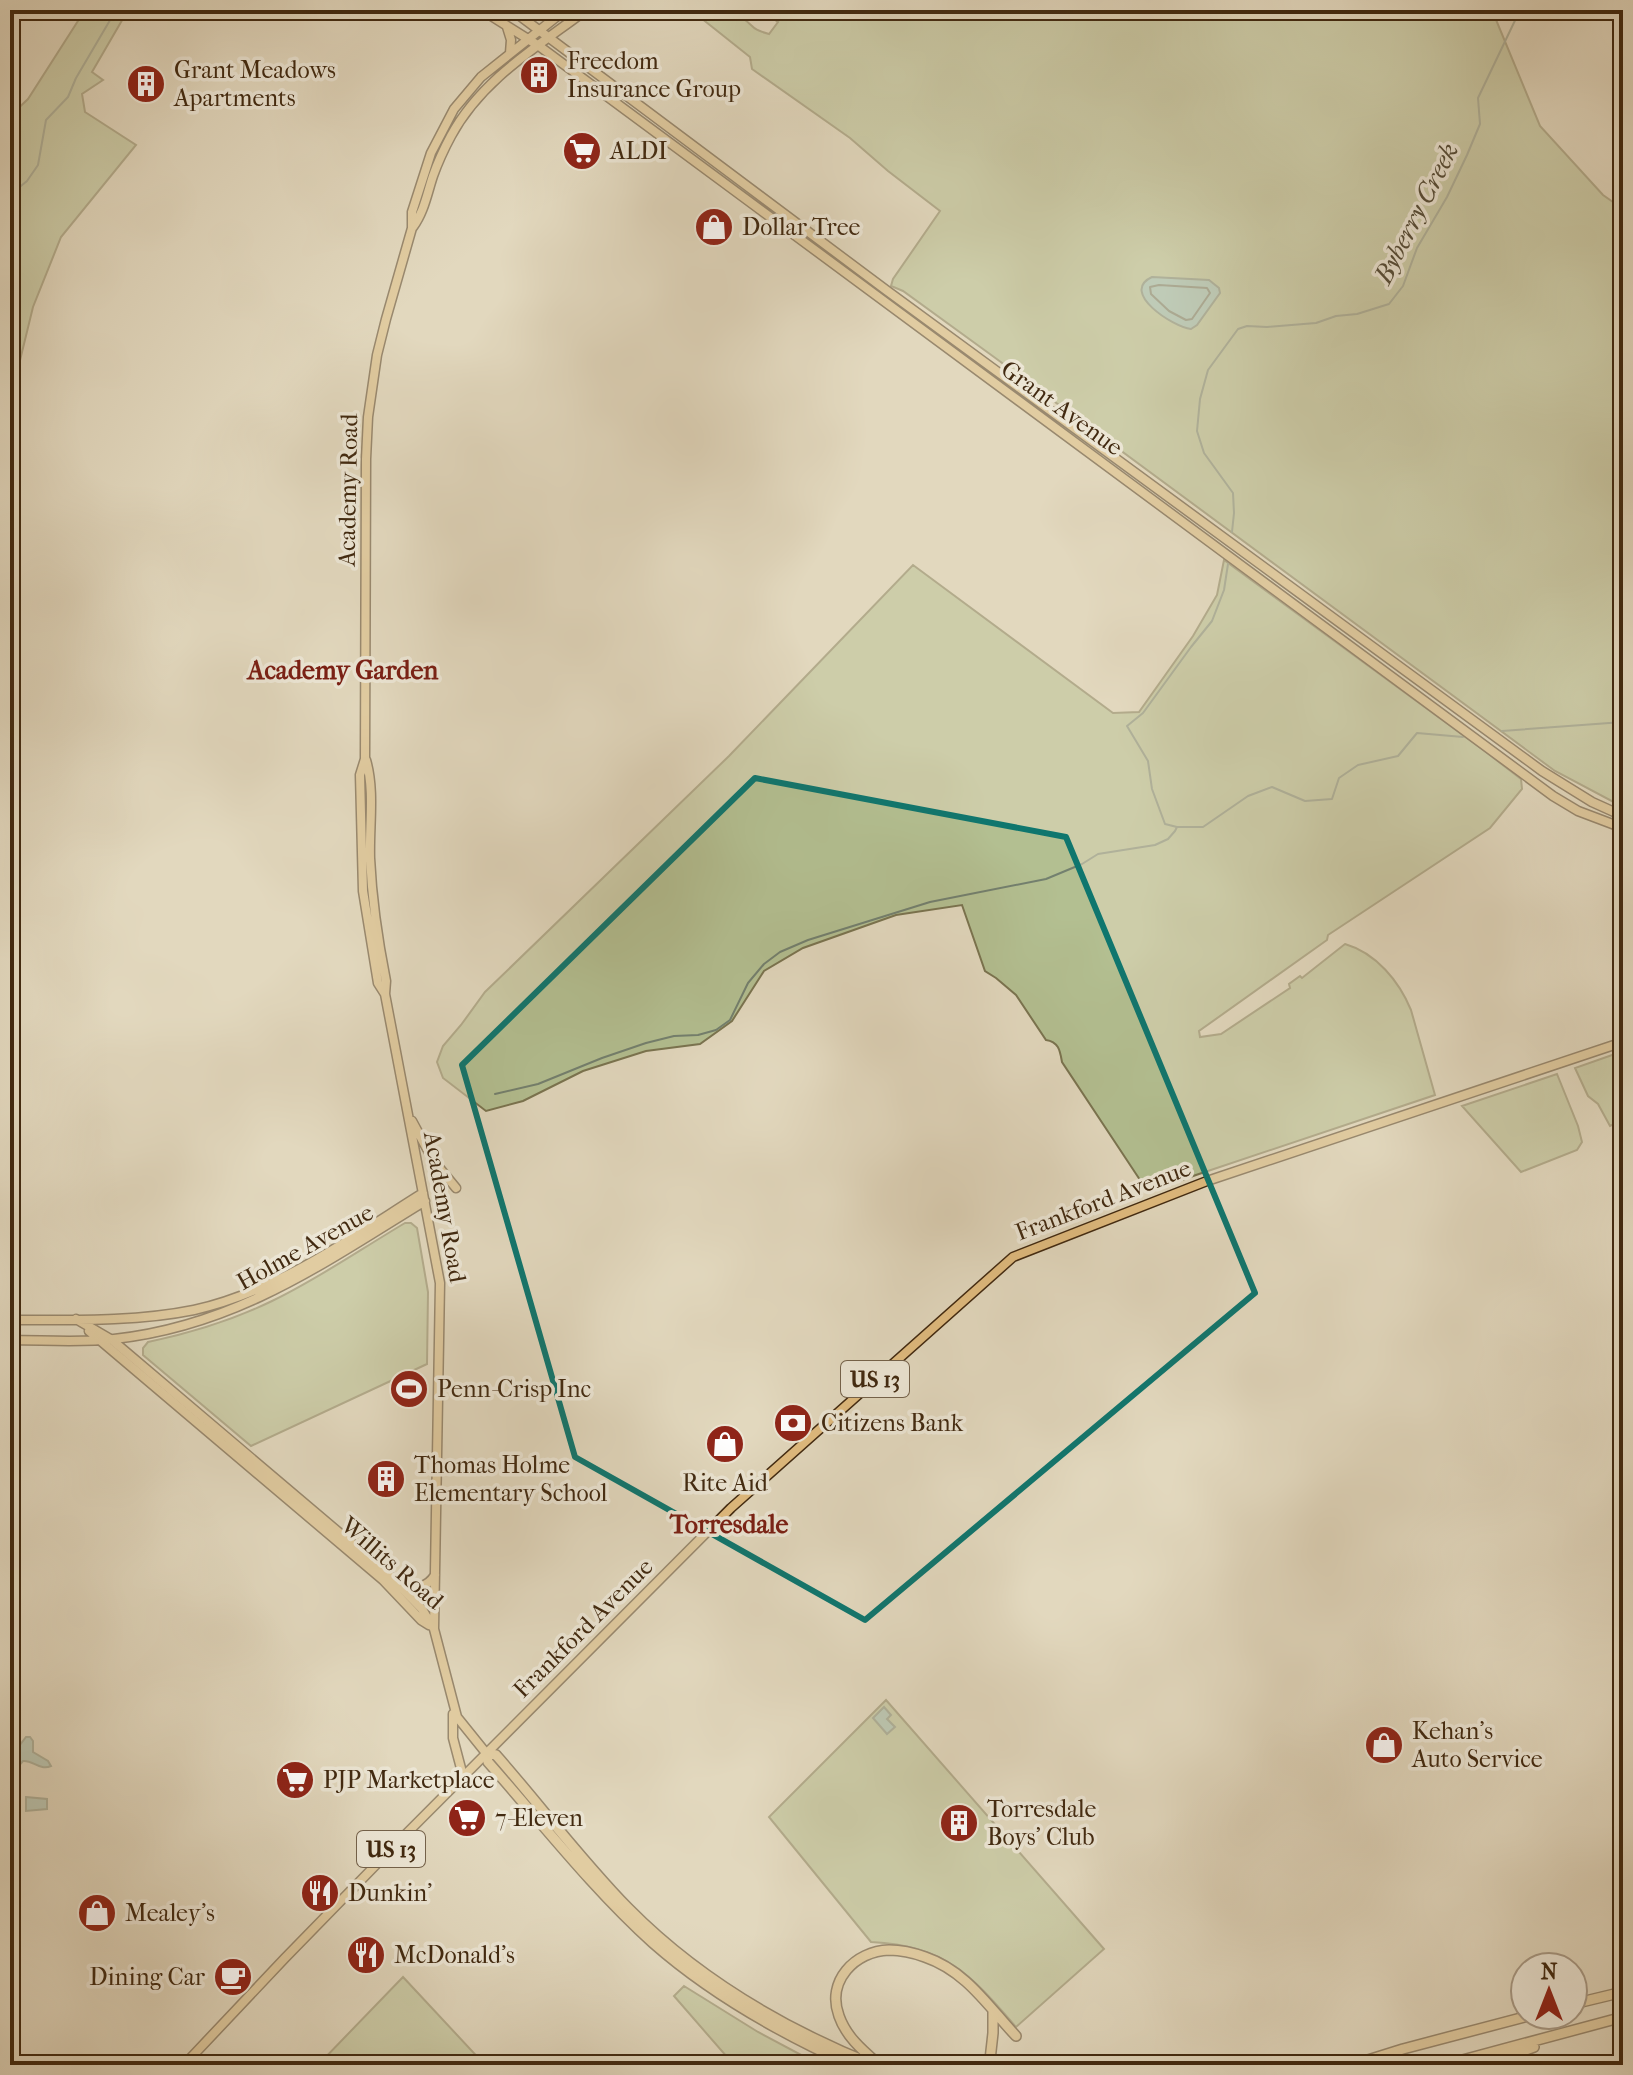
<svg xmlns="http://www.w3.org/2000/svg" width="1633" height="2075" font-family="'IM FELL French Canon',serif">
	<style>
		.green { fill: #b3bf91; stroke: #7a7450; stroke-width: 2 }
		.water { fill: #95baaf; stroke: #73806f; stroke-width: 2 }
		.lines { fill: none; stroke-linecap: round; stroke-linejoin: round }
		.shore { stroke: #6b7260; stroke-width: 2 }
		.stream { stroke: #73806f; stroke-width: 2 }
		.major-casing { stroke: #412910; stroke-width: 11 }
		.highway-casing { stroke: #412910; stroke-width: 12 }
		.major { stroke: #e1bc7f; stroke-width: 8 }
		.highway { stroke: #e1bc7f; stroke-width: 9 }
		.marked { fill: none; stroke: #0f766e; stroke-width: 6; stroke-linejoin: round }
		.labels { text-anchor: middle; stroke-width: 7; stroke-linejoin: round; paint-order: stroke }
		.shield { fill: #ece6d5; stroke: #74624b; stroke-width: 2 }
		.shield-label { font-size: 22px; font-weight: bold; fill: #412910 }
		.poi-label { font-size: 24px; fill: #412910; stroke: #ece6d5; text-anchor: start }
		.street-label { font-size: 24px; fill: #412910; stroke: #ece6d5 }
		.water-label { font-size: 26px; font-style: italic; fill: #564d38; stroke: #ece6d5 }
		.neighbourhood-label { font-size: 26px; font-weight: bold; fill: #7a1f14; stroke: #ece6d5 }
	</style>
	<rect width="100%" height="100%" fill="#e2d8be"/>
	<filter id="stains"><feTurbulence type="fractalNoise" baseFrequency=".0025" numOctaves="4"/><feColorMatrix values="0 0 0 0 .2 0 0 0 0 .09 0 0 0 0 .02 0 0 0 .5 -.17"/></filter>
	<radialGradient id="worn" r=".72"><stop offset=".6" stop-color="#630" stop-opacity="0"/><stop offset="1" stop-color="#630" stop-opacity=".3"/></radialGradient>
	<!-- green -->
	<path class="green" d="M 85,10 L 128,10 L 92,72 L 103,80 L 82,94 L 85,112 L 136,145 L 61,237 L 33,307 L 13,389 L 14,492 L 10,499 L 10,116 L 28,99 Z
		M 691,10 C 709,10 726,8 742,18 C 755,26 750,29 769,34 L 778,22 L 766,14 L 757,10 L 1492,10 L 1540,126 L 1603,195 L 1623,209 L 1623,807 L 1555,771 L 994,357 L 903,291 L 891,286 L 893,279 L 940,211 L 888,171 L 850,138 L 752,69 L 750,57 Z
		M 1224,560 L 1486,752 L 1521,779 L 1522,789 L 1490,828 L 1328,935 L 1327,940 L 1199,1031 L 1200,1037 L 1221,1034 L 1290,988 L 1289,984 L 1300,976 L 1302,978 L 1345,944 C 1376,953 1399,981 1411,1010 L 1435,1095 L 1196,1175 L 1152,1191 L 1146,1189 L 1062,1062 C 1060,1051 1059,1042 1046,1040 L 1016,995 L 996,978 L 985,971 L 962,905 L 896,915 L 803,948 L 764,971 L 732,1021 L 700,1044 L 646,1051 L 583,1071 L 523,1101 L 486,1111 L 443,1078 L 437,1062 L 443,1046 L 461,1025 L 485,992 L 729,756 L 913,565 L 1113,713 L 1139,712 L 1193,636 L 1217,595 Z
		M 1615,1054 L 1623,1066 L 1623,1120 L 1610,1126 L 1598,1104 L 1588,1096 L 1575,1068 Z
		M 1557,1074 L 1578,1126 L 1582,1142 L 1577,1150 L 1521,1172 L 1462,1106 Z
		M 405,1223 L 411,1223 L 417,1228 L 428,1292 L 427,1364 L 251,1446 L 143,1355 L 143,1348 L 148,1342 C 191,1333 233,1320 272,1301 C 318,1279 361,1249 405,1223 Z
		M 886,1700 L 1104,1949 L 1016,2027 C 970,1974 946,1946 871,1942 L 769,1817 Z
		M 403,1977 L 485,2065 L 318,2065 Z
		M 684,1986 L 758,2032 L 820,2065 L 734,2065 L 674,1996 Z"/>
	<!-- water -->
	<path class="water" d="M 1152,277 L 1209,280 L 1219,288 L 1220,293 L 1197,325 L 1191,329 C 1173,327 1119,292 1152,277 Z
		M 884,1707 L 891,1715 L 887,1719 L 895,1727 L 887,1734 L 873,1718 Z
		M 26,1737 L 30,1737 L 33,1741 L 33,1752 L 48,1761 L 51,1766 C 40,1771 33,1760 23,1761 L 10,1776 L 10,1758 Z
		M 26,1797 L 47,1799 L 47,1809 L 26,1811 Z"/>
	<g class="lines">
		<!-- shore -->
		<path class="shore" d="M 1159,285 L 1207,288 L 1210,293 L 1192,319 L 1186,320 L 1169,311 L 1151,294 L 1150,287 Z"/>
		<!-- stream -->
		<path class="stream" d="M 10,191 L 16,190 L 27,181 L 38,165 L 46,120 L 68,97 L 76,78 L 116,10
			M 1232,532 L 1234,513 L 1233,493 L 1204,453 L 1197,431 L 1200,399 L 1208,370 L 1238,329 L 1247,326 L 1267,327 L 1316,323 L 1336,316 L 1357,314 L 1389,304 L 1403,286 L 1417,248 L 1447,197 L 1467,155 L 1480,124 L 1478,98 L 1520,10
			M 1228,564 L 1224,590 L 1212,621 L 1191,647 L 1143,713 L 1127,726 L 1148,761 L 1152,789 L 1165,824 L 1177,827 L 1203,827 L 1248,796 L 1272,787 L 1305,801 L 1332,799 L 1339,778 L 1358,765 L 1398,756 L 1417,733 L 1463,737
			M 1502,731 L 1623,722
			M 495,1094 L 538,1084 L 602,1058 L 646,1043 L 674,1036 L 698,1035 L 716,1030 L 730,1020 L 748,983 L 764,964 L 780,952 L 808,940 L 930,902 L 1046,879 L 1082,864 L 1098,854 L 1155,845 L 1168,839 L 1175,831 L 1177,827"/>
		<defs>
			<path id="major" d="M 482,10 L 539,46 L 1553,796 L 1578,811 L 1623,828
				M 512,10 L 886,290 L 1542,771 L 1592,802 L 1623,816
				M 507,27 L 511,40 L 510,53
				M 413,227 C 424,212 427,194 433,176 C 438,162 444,149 451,136 C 481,80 537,47 586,10
				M 366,760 C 375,791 369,826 370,858 C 372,900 378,941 386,981 L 385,994 L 440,1283 L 434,1629 L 457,1717 L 486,1753
				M 385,994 L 378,983 L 363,891 L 360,775 L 365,759 L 366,459 L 368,417 L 377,355 L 386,319 L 412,228 L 412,212 L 431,153 L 454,109 L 481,77 L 565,10
				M 412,1121 L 433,1160 L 456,1188
				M 76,1319 L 112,1340 L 388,1574 L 422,1609 L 434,1629
				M 10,1320 C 71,1320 135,1322 194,1310 C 279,1291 351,1238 423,1193
				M 89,1331 L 383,1580 L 421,1620 L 429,1625
				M 10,1340 C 44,1340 80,1343 114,1339 C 236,1326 324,1263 425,1201
				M 401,1586 C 415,1589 427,1588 435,1575
				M 453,1714 L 453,1738 L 463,1776
				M 184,2065 L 285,1958 L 407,1833 L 731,1508 L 1013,1257 L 1207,1181 L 1623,1042"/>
			<path id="highway" d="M 486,1753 L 496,1755 C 540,1805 581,1860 628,1908 C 698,1979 782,2028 874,2065
				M 486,1753 L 488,1762 C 541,1822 594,1890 653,1943 C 712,1995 780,2033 851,2065
				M 1573,2004 L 1623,1992
				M 990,2060 L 993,2033 L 993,2011
				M 877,2063 C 861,2049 846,2036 839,2016 C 826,1981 855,1951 889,1950 C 901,1950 914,1953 925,1957 C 966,1971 988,2006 1016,2036
				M 1352,2065 L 1403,2049 L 1532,2015
				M 1444,2065 L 1623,2017
				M 1484,2065 L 1534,2047"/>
		</defs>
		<!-- major casing -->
		<use href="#major" class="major-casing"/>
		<!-- highway casing -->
		<use href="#highway" class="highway-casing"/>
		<!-- major -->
		<use href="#major" class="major"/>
		<!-- highway -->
		<use href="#highway" class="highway"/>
	</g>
	<!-- marked area -->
	<path d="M0 0H1633V2075H0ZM 755,778 L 1066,837 L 1255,1293 L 865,1620 L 575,1457 L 462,1065 Z" fill="#e2d8be" fill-opacity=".55" fill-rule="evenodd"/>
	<path class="marked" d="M 755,778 L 1066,837 L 1255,1293 L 865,1620 L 575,1457 L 462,1065 Z"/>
	<!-- icons -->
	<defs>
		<symbol id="building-disc" viewBox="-11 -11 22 22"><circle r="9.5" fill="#8f2418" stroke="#ece6d5"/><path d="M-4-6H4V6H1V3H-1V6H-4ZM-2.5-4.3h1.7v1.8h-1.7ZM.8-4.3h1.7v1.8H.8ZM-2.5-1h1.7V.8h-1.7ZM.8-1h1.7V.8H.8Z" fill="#fff"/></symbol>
		<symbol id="supermarket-disc" viewBox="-11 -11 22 22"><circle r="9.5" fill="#8f2418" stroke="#ece6d5"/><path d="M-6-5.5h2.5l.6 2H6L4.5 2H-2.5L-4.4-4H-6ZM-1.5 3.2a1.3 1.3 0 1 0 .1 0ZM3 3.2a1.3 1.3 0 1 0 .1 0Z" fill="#fff"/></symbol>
		<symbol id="shop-disc" viewBox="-11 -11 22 22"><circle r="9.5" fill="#8f2418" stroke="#ece6d5"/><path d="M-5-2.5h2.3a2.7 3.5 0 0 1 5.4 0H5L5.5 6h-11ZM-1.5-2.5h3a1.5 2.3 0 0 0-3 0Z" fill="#fff"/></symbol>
		<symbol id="stadium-disc" viewBox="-11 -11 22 22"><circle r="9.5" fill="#8f2418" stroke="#ece6d5"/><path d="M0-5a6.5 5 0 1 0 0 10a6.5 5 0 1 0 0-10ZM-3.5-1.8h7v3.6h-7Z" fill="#fff"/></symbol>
		<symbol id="bank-disc" viewBox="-11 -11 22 22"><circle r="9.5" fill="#8f2418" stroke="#ece6d5"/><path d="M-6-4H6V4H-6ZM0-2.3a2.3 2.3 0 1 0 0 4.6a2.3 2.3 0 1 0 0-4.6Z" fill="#fff"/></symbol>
		<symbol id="restaurant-disc" viewBox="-11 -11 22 22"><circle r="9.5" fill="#8f2418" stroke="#ece6d5"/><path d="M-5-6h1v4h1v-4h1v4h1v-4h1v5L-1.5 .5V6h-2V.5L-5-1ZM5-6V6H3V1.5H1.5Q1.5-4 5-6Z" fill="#fff"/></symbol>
		<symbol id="cafe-disc" viewBox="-11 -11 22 22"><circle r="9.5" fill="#8f2418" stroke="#ece6d5"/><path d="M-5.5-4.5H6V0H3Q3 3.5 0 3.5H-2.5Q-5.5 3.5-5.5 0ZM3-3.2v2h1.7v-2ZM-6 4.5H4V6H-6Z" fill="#fff"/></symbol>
	</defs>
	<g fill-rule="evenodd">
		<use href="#building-disc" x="517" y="53" width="44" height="44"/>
		<use href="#building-disc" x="124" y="62" width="44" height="44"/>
		<use href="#supermarket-disc" x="560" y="129" width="44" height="44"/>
		<use href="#shop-disc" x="692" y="205" width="44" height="44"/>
		<use href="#stadium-disc" x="387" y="1367" width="44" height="44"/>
		<use href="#bank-disc" x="771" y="1401" width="44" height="44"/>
		<use href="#shop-disc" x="703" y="1422" width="44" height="44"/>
		<use href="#building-disc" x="364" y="1457" width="44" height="44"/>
		<use href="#shop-disc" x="1362" y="1723" width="44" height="44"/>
		<use href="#supermarket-disc" x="273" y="1758" width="44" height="44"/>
		<use href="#supermarket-disc" x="445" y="1796" width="44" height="44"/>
		<use href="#building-disc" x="937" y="1801" width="44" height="44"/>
		<use href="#restaurant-disc" x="298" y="1871" width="44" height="44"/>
		<use href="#shop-disc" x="75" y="1891" width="44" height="44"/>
		<use href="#restaurant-disc" x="344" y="1933" width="44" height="44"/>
		<use href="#cafe-disc" x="211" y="1955" width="44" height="44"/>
	</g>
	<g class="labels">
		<!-- shield labels -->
		<g class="shield">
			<rect x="841" y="1361" width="68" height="36" rx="6"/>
			<rect x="357" y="1831" width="68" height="36" rx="6"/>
		</g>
		<g class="shield-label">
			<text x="875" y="1387">US 13</text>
			<text x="391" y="1857">US 13</text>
		</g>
		<!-- poi labels -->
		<g class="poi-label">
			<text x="567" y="69">Freedom<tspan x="567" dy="28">Insurance Group</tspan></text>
			<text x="174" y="78">Grant Meadows<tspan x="174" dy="28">Apartments</tspan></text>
			<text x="610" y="159">ALDI</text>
			<text x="742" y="235">Dollar Tree</text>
			<text x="437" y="1397">Penn-Crisp Inc</text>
			<text x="821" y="1431">Citizens Bank</text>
			<text x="414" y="1473">Thomas Holme<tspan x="414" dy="28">Elementary School</tspan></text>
			<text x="725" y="1491" text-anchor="middle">Rite Aid</text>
			<text x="1412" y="1739">Kehan's<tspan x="1412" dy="28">Auto Service</tspan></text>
			<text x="323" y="1788">PJP Marketplace</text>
			<text x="987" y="1817">Torresdale<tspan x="987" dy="28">Boys' Club</tspan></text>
			<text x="495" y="1826">7-Eleven</text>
			<text x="348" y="1901">Dunkin'</text>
			<text x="125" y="1921">Mealey's</text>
			<text x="394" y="1963">McDonald's</text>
			<text x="205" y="1985" text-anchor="end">Dining Car</text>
		</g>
		<!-- street labels -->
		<g class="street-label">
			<text transform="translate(1062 408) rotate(36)" y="8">Grant Avenue</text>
			<text transform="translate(348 490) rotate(-89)" y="8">Academy Road</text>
			<text transform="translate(1103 1200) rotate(-21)" y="8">Frankford Avenue</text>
			<text transform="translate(445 1207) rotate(80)" y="8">Academy Road</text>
			<text transform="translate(305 1247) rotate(-29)" y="8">Holme Avenue</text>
			<text transform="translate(392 1563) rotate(41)" y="8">Willits Road</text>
			<text transform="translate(583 1628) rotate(-45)" y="8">Frankford Avenue</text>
		</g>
		<!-- water labels -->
		<g class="water-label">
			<text transform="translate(1416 213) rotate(-63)" y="9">Byberry Creek</text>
		</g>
		<!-- neighbourhood labels -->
		<g class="neighbourhood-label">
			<text x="343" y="679">Academy Garden</text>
			<text x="729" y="1533">Torresdale</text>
		</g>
	</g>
	<!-- margin -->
	<rect width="1633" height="2075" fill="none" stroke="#e2d8be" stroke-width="40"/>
	<rect x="12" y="12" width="1609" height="2051" fill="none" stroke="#412910" stroke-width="4"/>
	<rect x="20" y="20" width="1593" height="2035" fill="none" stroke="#412910" stroke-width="2"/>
	<!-- north arrow -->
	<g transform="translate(1549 1991)"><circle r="38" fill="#ece6d5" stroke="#a89a86" stroke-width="2"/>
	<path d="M0-6L14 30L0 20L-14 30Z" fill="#8f2418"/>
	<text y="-12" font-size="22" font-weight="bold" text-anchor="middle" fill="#412910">N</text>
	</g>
	<rect width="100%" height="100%" filter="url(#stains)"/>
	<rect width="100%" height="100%" fill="url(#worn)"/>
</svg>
